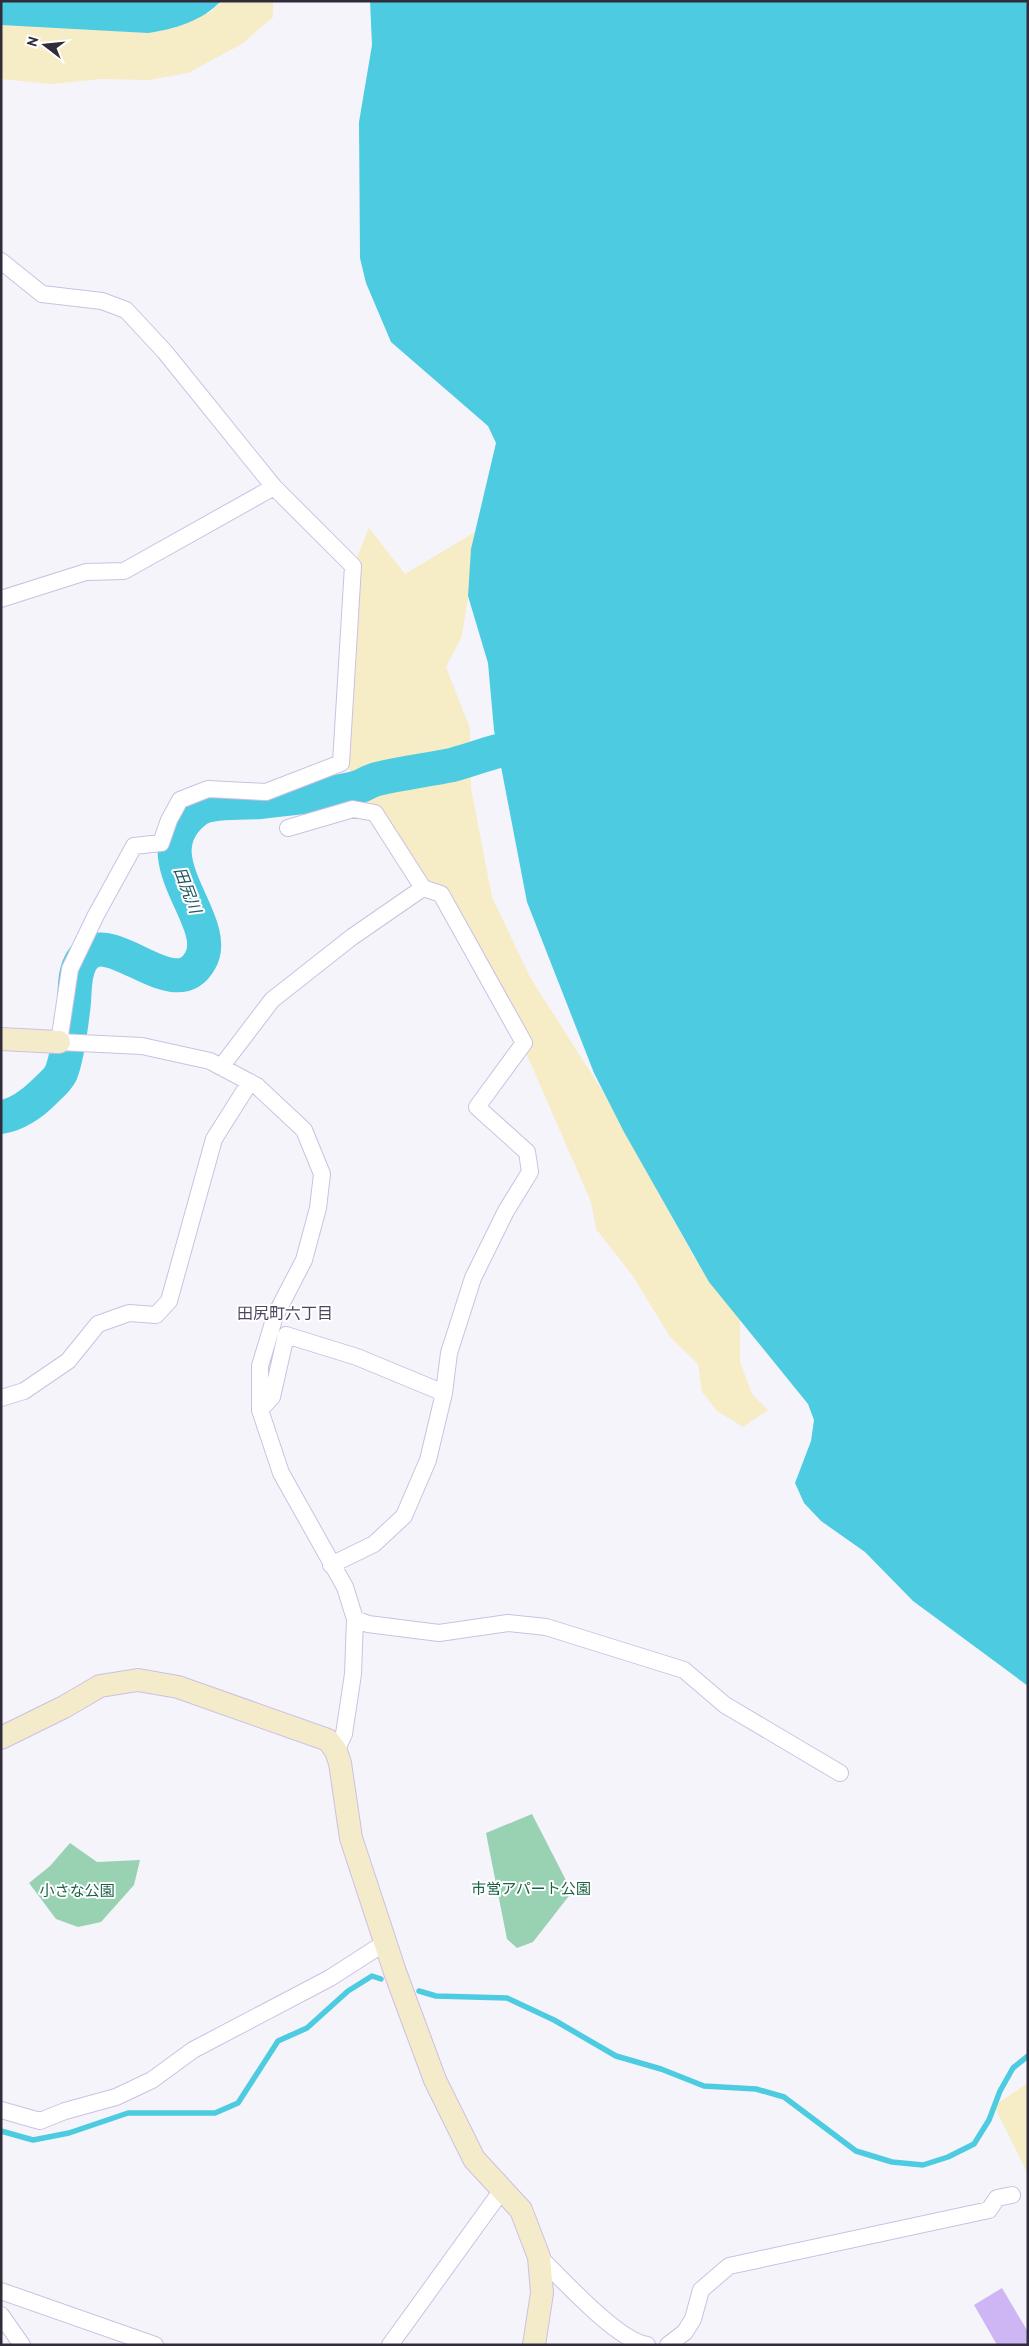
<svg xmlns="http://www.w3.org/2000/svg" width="1029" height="2346" font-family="'PT Sans','Noto Sans JP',sans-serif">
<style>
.green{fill:#99d1b3}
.sand{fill:#f6ecc6}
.water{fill:#4dcbe1}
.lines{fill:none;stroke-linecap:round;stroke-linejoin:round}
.stream{stroke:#4dcbe1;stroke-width:5.5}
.river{stroke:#4dcbe1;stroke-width:34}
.building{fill:#ceb5f4}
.street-casing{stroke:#ccc0e2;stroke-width:18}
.secondary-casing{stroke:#ccc0e2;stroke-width:24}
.street{stroke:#fff;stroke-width:16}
.secondary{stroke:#f4ebca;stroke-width:22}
.labels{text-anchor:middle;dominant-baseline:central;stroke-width:4;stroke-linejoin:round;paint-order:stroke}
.park-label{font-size:15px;fill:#1b6244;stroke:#fff}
.water-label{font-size:16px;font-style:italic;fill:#245862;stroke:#fff}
.neighbourhood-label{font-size:16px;fill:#514662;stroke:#fff}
</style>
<rect width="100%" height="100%" fill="#f6f4fb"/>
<path class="green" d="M 532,1814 L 572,1892 L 533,1942 L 517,1948 L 507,1939 L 486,1833 Z
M 70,1843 L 97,1862 L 140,1860 L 134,1885 L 101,1922 L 78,1927 L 56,1919 L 29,1883 L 50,1866 Z"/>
<path class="sand" d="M 221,1 L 273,1 L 273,17 L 242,44 L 188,73 L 148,80 L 101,79 L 52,84 L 1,79 L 1,23 L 148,33 L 211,12 Z
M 369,528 L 405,574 L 475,532 L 468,597 L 462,636 L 446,667 L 470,728 L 471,788 L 492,897 L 531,979 L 602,1090 L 694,1257 L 740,1320 L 740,1362 L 752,1394 L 768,1410 L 743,1427 L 717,1411 L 702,1392 L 698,1364 L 670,1337 L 633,1276 L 596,1229 L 591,1202 L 516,1030 L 452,915 L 352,789 L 343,728 L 353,566 Z
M 1028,2083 L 1028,2174 L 994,2106 Z"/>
<path class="water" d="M 1,1 L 221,1 C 202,21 175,29 148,33 L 1,25 Z
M 370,1 L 1028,1 L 1028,1686 L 913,1601 L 865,1552 L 821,1521 L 804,1503 L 795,1483 L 811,1441 L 814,1420 L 808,1404 L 709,1282 L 624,1132 L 594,1073 L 527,902 L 494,730 L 488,663 L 468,596 L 471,549 L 496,443 L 488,426 L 391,342 L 366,283 L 360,258 L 359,122 L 372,45 Z"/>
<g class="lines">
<path class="stream" d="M 419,1991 L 436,1996 L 507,1998 L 554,2020 L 616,2056 L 661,2069 L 704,2086 L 756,2089 L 784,2097 L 856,2151 L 892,2162 L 923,2165 L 948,2157 L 974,2144 L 989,2120 L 1000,2091 L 1013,2068 L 1028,2056
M 1,2131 L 33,2140 L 69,2133 L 128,2113 L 215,2113 L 238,2103 L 278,2041 L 307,2028 L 348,1991 L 372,1976 L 381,1979"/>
<path class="river" d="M 1,1117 C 16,1115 32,1104 42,1094 C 48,1088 58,1080 61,1073 C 67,1058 72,1020 74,1002 C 75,988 74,972 82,960 C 108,921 173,1008 200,961 C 224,921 135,856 197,810 C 209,801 244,803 260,802 C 291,799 324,795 355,788 C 363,786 369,781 377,779 C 402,773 427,770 452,765 C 467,761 483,755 498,751"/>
</g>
<path class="building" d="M 1002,2288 L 1028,2332 L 1028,2345 L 997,2345 L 974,2305 Z"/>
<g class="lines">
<g class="street-casing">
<path id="street" d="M 1,261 L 42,294 L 102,301 L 126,310 L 165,352 L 274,487
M 1,599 L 86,572 L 124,571 L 274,487 L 353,566 L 341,763 L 266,792 L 208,789 L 180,800 L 169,820 L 161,843 L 134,846 L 96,915 L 70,969 L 59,1042 L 142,1046 L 210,1061 L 257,1086 L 304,1130 L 322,1174 L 318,1208 L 304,1260 L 275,1316 L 260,1366 L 260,1410 L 281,1473 L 345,1587 L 355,1619 L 353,1674 L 344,1734 L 336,1751
M 288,828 L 353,809 L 375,813 L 423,888
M 221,1067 L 272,1000 L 352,937 L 423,888 L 441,894 L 524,1043 L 477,1107 L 527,1152 L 530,1172 L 506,1211 L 473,1278 L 449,1353 L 444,1393 L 428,1460 L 404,1516 L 374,1544 L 331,1565
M 1,1398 L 24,1391 L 68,1361 L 98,1324 L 129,1313 L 156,1315 L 169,1301 L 214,1139 L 250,1082
M 260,1410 L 272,1397 L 286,1335 L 357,1357 L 444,1393
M 355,1619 L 368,1624 L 439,1633 L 508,1623 L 546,1627 L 684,1670 L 725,1705 L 840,1773
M 1,2110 L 40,2121 L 65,2111 L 116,2097 L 152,2080 L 193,2050 L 330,1978 L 386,1942
M 539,2257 C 563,2279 616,2340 647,2345
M 1,2291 L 155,2345
M 1,2315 L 22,2345
M 390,2345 L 502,2190
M 668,2345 L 685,2332 L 693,2319 L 701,2290 L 729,2266 L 989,2210 L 997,2198 L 1012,2195"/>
</g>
<g class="secondary-casing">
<path id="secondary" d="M 1,1039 L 59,1042
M 1,1738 L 64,1707 L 100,1686 L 138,1680 L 178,1687 L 328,1740 L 336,1751 L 340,1763 L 351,1838 L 395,1972 L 435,2080 L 474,2159 L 521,2210 L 539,2257 L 542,2293 L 534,2345"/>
</g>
<use href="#street" class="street"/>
<use href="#secondary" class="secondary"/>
</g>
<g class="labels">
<g class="park-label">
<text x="531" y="1888">市営アパート公園</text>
<text x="77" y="1890">小さな公園</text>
</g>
<g class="water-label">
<text transform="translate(188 890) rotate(69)">田尻川</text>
</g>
<g class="neighbourhood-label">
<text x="285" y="1313">田尻町六丁目</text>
</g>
</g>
<rect width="1029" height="2346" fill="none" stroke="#312c39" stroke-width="5"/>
<g transform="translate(45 45) rotate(286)" stroke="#ffffff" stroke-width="4" paint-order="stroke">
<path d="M0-4L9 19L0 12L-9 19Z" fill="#312c39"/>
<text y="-8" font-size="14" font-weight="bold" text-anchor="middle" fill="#312c39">N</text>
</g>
</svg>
